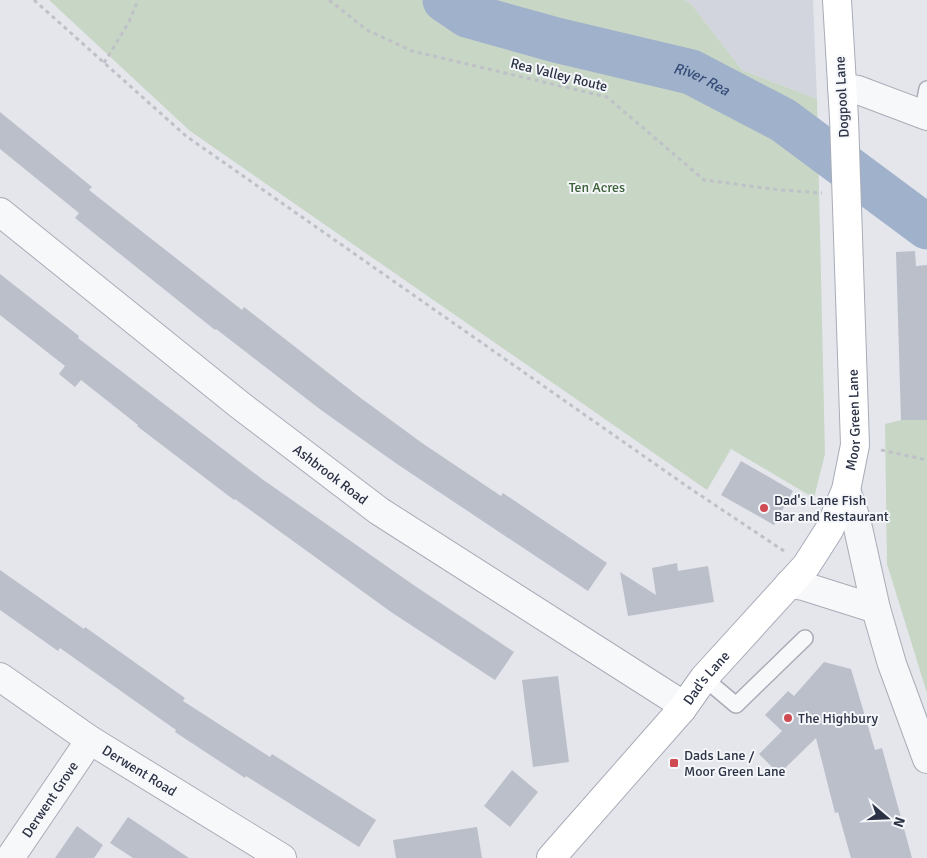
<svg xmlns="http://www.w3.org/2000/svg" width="927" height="858" font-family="Signika,sans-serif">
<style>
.built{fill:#d2d5de}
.green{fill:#c8d6c5}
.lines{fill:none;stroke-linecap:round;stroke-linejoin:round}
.river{stroke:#a0b1cb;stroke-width:45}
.building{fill:#bbbfca}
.lane-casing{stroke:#a9acb7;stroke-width:18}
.street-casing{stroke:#a9acb7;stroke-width:30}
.secondary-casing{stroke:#a9acb7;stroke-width:30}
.path{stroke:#bec1c7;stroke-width:3;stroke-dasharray:4 4;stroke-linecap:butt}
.lane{stroke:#f7f8fa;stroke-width:15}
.street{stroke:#f7f8fa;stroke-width:28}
.secondary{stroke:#fff;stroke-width:28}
.poi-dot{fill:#cf4b53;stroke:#f4f6f9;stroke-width:2}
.labels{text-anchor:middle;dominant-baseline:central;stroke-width:4;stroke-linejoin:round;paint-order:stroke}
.street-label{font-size:14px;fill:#2b3245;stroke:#f4f6f9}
.park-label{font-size:14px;fill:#3c6039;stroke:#f4f6f9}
.poi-label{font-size:14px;fill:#2b3245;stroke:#f4f6f9;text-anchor:start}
.water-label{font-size:15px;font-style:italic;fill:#354d79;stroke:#f4f6f9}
</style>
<rect width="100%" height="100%" fill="#e4e6ec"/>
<path class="built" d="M 685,0 L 813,0 L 817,99 L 742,70 L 692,5 Z"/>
<path class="green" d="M 49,0 L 685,0 L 692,5 L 742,70 L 817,99 L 825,454 L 814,498 L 731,449 L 707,490 L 190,131 Z
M 901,420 L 927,420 L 927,693 L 887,564 L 885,424 Z"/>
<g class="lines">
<path class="river" id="s1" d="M 445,0 L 467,15 L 556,40 L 691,72 L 783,120 L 927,227"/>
</g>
<path class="building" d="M 0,112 L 92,187 L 89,190 L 242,310 L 244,307 L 358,396 L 422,443 L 501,496 L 503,493 L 607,563 L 588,591 L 397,464 L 321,410 L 216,329 L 215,330 L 75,218 L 79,213 L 0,149 Z
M 915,251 L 916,266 L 927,265 L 927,420 L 901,420 L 896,252 Z
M 0,274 L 79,336 L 78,338 L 262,479 L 415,586 L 514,652 L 495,680 L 391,612 L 235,499 L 234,500 L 137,426 L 138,425 L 81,380 L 75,387 L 59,374 L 65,366 L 0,315 Z
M 741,461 L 793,491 L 774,525 L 721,495 Z
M 677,563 L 678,571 L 708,566 L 714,602 L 628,616 L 620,572 L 656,595 L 652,568 Z
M 0,570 L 84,629 L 85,627 L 185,698 L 183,701 L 270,757 L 272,754 L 376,820 L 359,847 L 246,776 L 245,778 L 175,732 L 176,730 L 60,648 L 58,651 L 0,610 Z
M 824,662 L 851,669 L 875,750 L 882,748 L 912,858 L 851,858 L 838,812 L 835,813 L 816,738 L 779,774 L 759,754 L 782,731 L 765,715 L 788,691 L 794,696 Z
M 558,676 L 569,762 L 533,767 L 522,680 Z
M 512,770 L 538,792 L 510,827 L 484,806 Z
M 128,817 L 189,858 L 133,858 L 110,843 Z
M 77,826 L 103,845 L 94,858 L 55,858 Z
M 477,827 L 482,858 L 396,858 L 393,840 Z"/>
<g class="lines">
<g class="lane-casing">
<path id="lane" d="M 922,114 L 927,89
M 704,678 L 736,705 L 805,638"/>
</g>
<g class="street-casing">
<g id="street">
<path d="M 842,87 L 858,90 L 927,116"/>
<path id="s2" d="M 0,212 L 241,406 L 379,511 L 672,698 L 682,709"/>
<path d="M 846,490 L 856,519 L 876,609 L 892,664 L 927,759"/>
<path d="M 789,584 L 803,586 L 876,609"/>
<path id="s3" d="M 0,677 L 90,740 L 282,858"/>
<path id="s4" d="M 10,858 L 90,740"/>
</g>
</g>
<g class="secondary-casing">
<g id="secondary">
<path id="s5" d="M 551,858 L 682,709 L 704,678 L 806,566 L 829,530 L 846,490 L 855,445 L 844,118 L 837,0"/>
</g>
</g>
<path class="path" d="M 34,0 L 186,136 L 688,487 L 784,551
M 329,0 L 367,30 L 412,51 L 607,97 L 704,180 L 781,190 L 822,193
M 104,63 L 129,22 L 138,0
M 881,450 L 927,460"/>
<use href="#lane" class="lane"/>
<use href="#street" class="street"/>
<use href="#secondary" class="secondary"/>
</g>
<g class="poi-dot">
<circle cx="764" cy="508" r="5"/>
<circle cx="788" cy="718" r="5"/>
<rect x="669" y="758" width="10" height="10" rx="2.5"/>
</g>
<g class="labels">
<g class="street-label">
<text transform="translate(559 75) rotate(14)">Rea Valley Route</text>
<text transform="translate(842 97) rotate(-93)">Dogpool Lane</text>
<text stroke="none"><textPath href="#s5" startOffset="545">Moor Green Lane</textPath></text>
<text stroke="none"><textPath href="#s2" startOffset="422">Ashbrook Road</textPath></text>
<text stroke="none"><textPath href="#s5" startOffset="238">Dad's Lane</textPath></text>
<text stroke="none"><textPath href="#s3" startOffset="168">Derwent Road</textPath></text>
<text stroke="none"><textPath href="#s4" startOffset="71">Derwent Grove</textPath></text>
</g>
<g class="park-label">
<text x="597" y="187">Ten Acres</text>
</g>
<g class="poi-label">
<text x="774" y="500">Dad's Lane Fish<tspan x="774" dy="16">Bar and Restaurant</tspan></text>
<text x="798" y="718">The Highbury</text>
<text x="684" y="755">Dads Lane /<tspan x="684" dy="16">Moor Green Lane</tspan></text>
</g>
<g class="water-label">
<text stroke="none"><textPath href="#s1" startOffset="270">River Rea</textPath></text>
</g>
</g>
<g transform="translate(887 818) rotate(109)" stroke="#f4f6f9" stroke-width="4" paint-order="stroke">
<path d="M0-4L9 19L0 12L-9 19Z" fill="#2b3245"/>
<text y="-8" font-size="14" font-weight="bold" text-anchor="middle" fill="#2b3245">N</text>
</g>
</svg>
